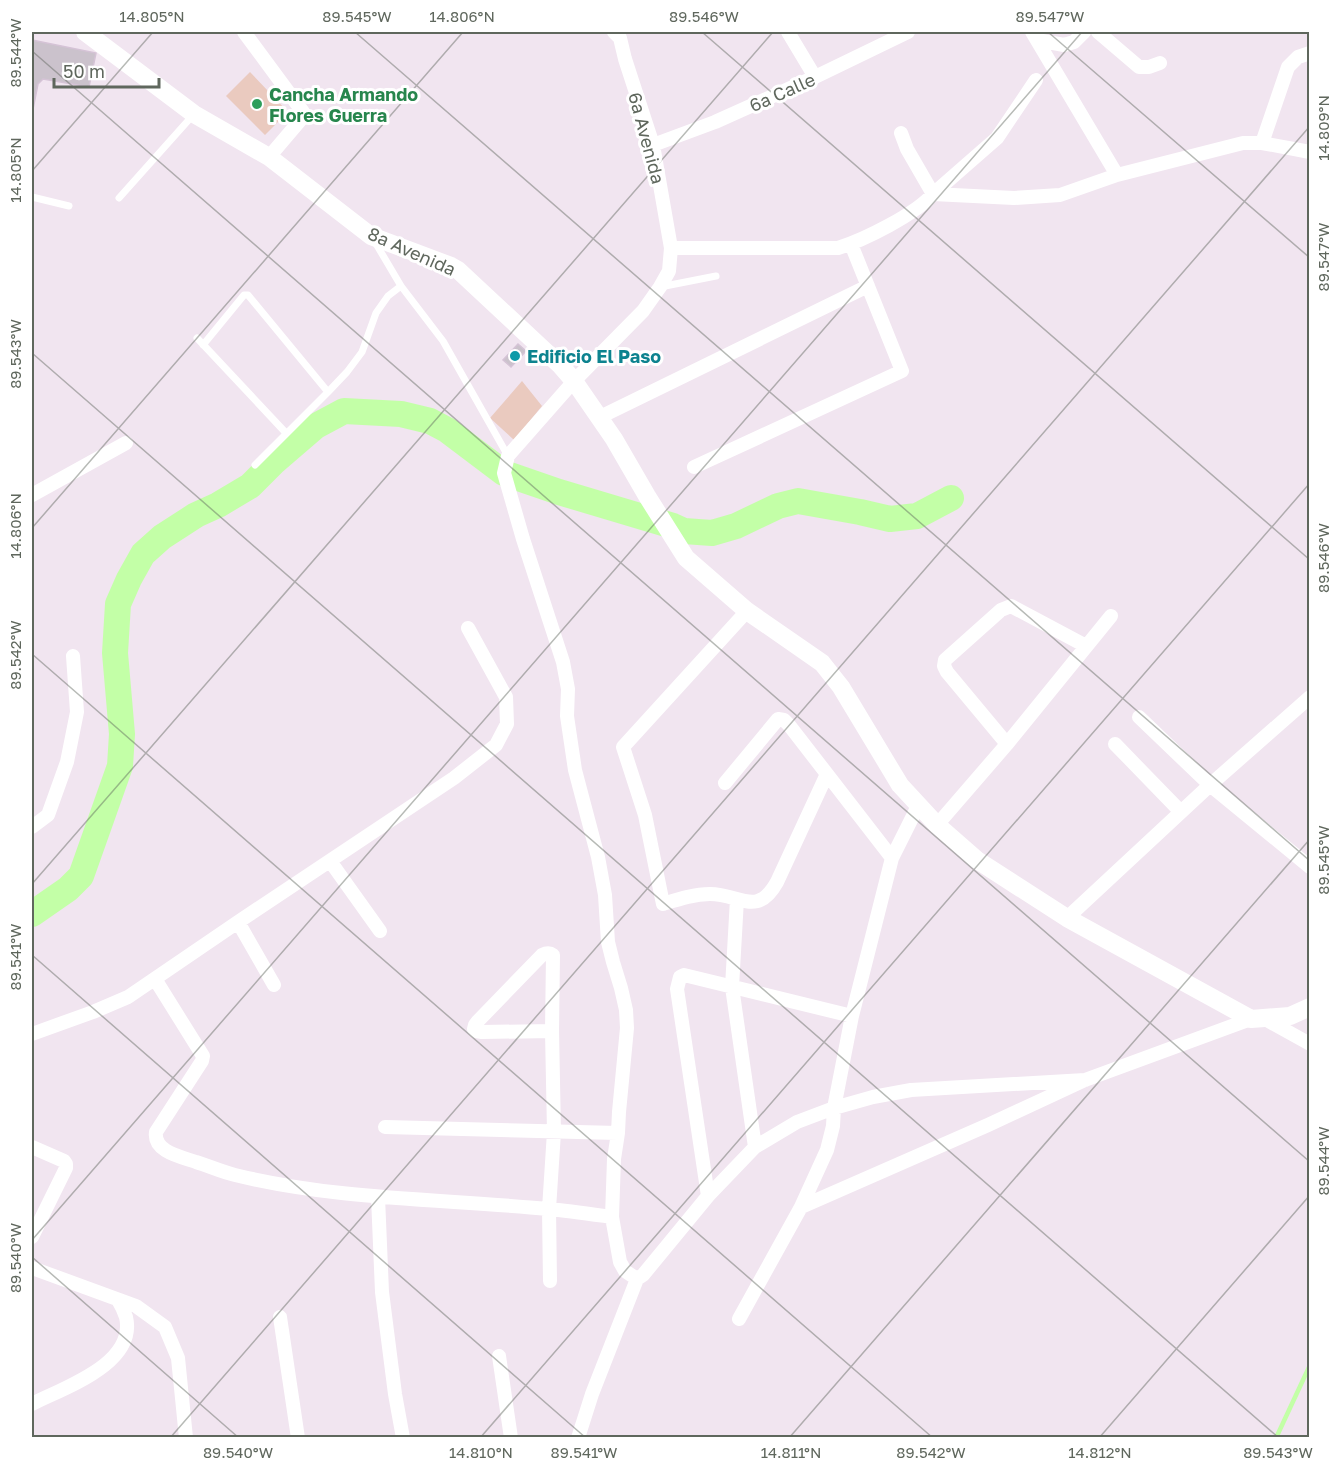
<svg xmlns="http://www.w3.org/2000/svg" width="1341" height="1469" font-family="'Golos Text',sans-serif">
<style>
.green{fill:#eacabf}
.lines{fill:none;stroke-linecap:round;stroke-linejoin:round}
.stream{stroke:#c3ffa7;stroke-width:4.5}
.river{stroke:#c3ffa7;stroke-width:26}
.building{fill:#cbc2cc;stroke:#d5c3d6;stroke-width:1.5}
.lane{stroke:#fff;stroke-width:7}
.street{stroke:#fff;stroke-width:14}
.secondary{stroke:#fff;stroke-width:18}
.ticks{fill:none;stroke:#5f675d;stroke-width:1.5;stroke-opacity:0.45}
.leisure-dot{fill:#2e9e5b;stroke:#fff;stroke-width:2}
.culture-dot{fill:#0f9aa8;stroke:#fff;stroke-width:2}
.labels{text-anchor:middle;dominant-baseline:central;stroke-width:6;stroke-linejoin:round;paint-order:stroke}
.street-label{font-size:18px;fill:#5f675d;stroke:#fff}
.leisure-label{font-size:18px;font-weight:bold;fill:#27864d;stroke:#fff;text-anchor:start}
.culture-label{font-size:18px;font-weight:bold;fill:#0d838f;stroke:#fff;text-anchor:start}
.neatline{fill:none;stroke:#5f675d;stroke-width:2}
.ticks-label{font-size:15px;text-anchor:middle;fill:#5f675d}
</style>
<rect width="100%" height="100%" fill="#f1e5f0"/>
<path class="green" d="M 250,72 L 288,112 L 265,135 L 226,96 Z
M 522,381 L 542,406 L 514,440 L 490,418 Z"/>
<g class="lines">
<path class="stream" d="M 1276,1438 L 1310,1365"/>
<path class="river" d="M 32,914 L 68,889 L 81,876 L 120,766 L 122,734 L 115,653 L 118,604 L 129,579 L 143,554 L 162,537 L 196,515 L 218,505 L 250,486 L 273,463 L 316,426 L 344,411 L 401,414 L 430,421 L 447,430 L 504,473 L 559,492 L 673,526 L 684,531 L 712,533 L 736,526 L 778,506 L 798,501 L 860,512 L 890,519 L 917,516 L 951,498"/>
</g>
<path class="building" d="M 32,40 L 96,53 L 89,87 L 43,79 L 38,84 L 32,114 Z
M 518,344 L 526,351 L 511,367 L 503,360 Z"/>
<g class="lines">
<path class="lane" d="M 32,197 L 69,206
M 119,198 L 194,114
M 375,242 L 401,286 L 443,341 L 508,456
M 660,287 L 716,276
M 197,338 L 286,433
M 203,345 L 244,295 L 248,295 L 328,392 L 347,372 L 362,352 L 376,313 L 388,296 L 401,286
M 255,465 L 328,392"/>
<path class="street" d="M 244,32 L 303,112 L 303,117 L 269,157
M 614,32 L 620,38 L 625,59 L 653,145 L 671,248 L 669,271 L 660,287 L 643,311 L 574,381 L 508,456 L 504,473 L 523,539 L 563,662 L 568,689 L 567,716 L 575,770 L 598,857 L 605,895 L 608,942 L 613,962 L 621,988 L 626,1010 L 627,1028 L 619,1112 L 618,1133 L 614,1159 L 612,1217 L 620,1262 L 625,1271 L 637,1279
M 788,32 L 815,77
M 1032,32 L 1117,175
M 1098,32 L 1139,67 L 1149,67 L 1160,63
M 1037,40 L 1064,45 L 1074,42 L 1084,32
M 901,133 L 907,149 L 933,194 L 1014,198 L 1060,195 L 1117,175 L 1243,143 L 1262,143 L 1310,152
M 1262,143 L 1288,67 L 1298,57 L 1310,53
M 653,145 L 715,122 L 815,77 L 908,32
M 671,248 L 838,248 C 864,240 916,214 933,194 L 997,138 L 1036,80
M 598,418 L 868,286
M 694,467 L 902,371 L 851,244
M 32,495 L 126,443
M 747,611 L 623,747 L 645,815 L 663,904 C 679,899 694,894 710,894 C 740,894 757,918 777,882 L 827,774
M 1139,717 L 1210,785 L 1310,867
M 1007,744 L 947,672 L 944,666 L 945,660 L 1001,610 L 1011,606 L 1086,646
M 1115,744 L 1181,812
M 725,783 L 778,719 L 784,720 L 789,725 L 892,858
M 937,825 L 1007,744 L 1111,616
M 32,827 L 48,815 L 67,762 L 77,712 L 73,656
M 330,861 L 380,931
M 737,899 L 732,987 L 755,1147
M 1067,918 L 1210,785 L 1310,697
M 238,922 L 274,985
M 155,979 L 203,1056 L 202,1061 L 156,1132 C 153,1152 182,1157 196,1162 C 209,1166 222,1172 235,1175 C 337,1200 444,1199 548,1209 C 569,1211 590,1214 612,1217
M 1265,1019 L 1310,1044
M 32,1034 L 93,1012 L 128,997 L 238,922 L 454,778 L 496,745 L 507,724 L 506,697 L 468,628
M 385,1127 L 618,1133
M 32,1147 L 64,1161 L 66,1164 L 66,1168 L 32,1237
M 708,1196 L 677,989 L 680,977 L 684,975 L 852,1016
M 378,1197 L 382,1292 L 395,1394 L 403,1438
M 801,1207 L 988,1125 L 1085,1080 L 1251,1019
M 32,1268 L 136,1306 L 165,1327 L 178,1358 L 186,1438
M 550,1281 L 549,1209 L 554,1132 L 552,1031 L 553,955 C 549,952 546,953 542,955 L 478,1021 L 475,1025 L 474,1029 L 476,1031 L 482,1032 L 552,1031
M 280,1317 L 298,1438
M 739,1319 L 801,1207 L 827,1150 L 833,1126 L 834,1108 L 852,1016 L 892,858 L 918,806
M 499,1356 L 511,1438
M 32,1404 C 63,1388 137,1364 126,1317 C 124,1311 121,1305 118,1300
M 578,1438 L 592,1394 L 637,1279 L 643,1275 L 708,1196 L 755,1147 L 797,1122 L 834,1108 L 873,1097 L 911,1090 L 1085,1080"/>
<path class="secondary" d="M 85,32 L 194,114 L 269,157 L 371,236 L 451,266 L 458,270 L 561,366 L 574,381 L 614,439 L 647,496 L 686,558 L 747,611 L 822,663 L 841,687 L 900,785 L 937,825 L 977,860 L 1067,918 L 1251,1019 L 1290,1016 L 1310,1007"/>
</g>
<path class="ticks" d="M 355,32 L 1310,861M 702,32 L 1310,560M 1048,32 L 1310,258M 32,51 L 1310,1162M 32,171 L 153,32M 32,353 L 1279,1438M 32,528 L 463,32M 32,654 L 933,1438M 32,884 L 773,32M 32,955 L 586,1438M 32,1240 L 1082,32M 32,1257 L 239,1438M 170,1438 L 1310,126M 480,1438 L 1310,483M 789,1438 L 1310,839M 1099,1438 L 1310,1195"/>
<circle class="leisure-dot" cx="257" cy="104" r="6"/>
<circle class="culture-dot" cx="515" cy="356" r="6"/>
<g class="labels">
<g class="street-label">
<text transform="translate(782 92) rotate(-24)">6a Calle</text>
<text transform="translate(647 138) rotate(75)">6a Avenida</text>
<text transform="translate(412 251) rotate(24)">8a Avenida</text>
</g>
<g class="leisure-label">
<text x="269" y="94">Cancha Armando<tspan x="269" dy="21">Flores Guerra</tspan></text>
</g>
<g class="culture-label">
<text x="527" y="356">Edificio El Paso</text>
</g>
</g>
<rect width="1341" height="1469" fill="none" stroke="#ffffff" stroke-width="66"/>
<path d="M54 78v9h105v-9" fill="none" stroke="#5f675d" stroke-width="3"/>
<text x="63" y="78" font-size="18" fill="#5f675d" stroke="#ffffff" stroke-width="4.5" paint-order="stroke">50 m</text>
<rect x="33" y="33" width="1275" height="1403" class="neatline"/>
<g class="ticks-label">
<text x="152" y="22">14.805°N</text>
<text x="357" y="22">89.545°W</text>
<text x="462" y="22">14.806°N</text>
<text x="704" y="22">89.546°W</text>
<text x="1050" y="22">89.547°W</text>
<text transform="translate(16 53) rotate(-90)" y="5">89.544°W</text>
<text transform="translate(1324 128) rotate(-90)" y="5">14.809°N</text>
<text transform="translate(16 170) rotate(-90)" y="5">14.805°N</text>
<text transform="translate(1324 257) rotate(-90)" y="5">89.547°W</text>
<text transform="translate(16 354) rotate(-90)" y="5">89.543°W</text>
<text transform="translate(16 526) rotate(-90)" y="5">14.806°N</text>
<text transform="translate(1324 558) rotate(-90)" y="5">89.546°W</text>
<text transform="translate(16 655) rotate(-90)" y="5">89.542°W</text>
<text transform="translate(1324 860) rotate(-90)" y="5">89.545°W</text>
<text transform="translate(16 957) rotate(-90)" y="5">89.541°W</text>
<text transform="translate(1324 1161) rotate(-90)" y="5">89.544°W</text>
<text transform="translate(16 1258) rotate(-90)" y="5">89.540°W</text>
<text x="238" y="1458">89.540°W</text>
<text x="481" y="1458">14.810°N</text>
<text x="584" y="1458">89.541°W</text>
<text x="791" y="1458">14.811°N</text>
<text x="931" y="1458">89.542°W</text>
<text x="1100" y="1458">14.812°N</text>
<text x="1278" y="1458">89.543°W</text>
</g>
</svg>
